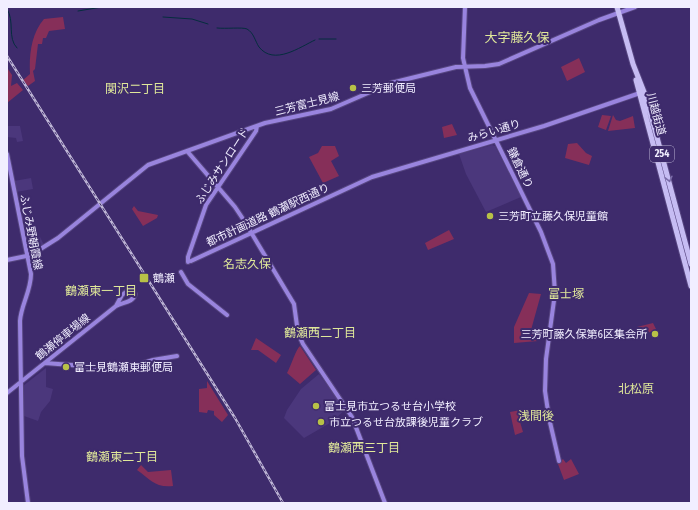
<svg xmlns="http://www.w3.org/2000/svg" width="698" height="510" font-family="'Fira Sans Condensed','Noto Sans JP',sans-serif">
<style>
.built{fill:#4b377c}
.green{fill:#862f59}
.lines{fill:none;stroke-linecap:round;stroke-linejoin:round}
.stream{stroke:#052d3e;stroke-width:1}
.secondary-casing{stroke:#574681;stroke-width:6}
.highway-casing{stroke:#574681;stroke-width:7}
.secondary{stroke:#9984de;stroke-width:4}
.highway{stroke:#c6bcf3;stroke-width:5}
.rail-casing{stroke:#bfb7d6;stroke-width:2.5}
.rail{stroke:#3e2b6c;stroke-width:1;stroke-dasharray:3;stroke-linecap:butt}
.oneway{stroke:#7b6ca9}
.poi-dot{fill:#b8c147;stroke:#3e2b6c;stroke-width:1.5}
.labels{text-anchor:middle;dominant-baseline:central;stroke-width:4;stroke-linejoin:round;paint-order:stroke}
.shield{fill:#3e2b6c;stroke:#bbb4d3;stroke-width:1}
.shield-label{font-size:10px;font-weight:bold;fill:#f1eeff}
.poi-label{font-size:11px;fill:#f1eeff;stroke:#3e2b6c;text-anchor:start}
.street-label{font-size:11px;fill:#f1eeff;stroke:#3e2b6c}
.neighbourhood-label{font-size:12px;fill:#e0e89a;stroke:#3e2b6c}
.quarter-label{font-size:13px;fill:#e0e89a;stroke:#3e2b6c}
</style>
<rect width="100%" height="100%" fill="#3e2b6c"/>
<path class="built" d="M 7,126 L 20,126 L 23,141 L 17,142 L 16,138 L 7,137 Z
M 492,145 L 495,146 L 521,197 L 486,212 L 466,174 L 459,154 Z
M 31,178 L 33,189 L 16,192 L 14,181 Z
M 40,237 L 44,245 L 32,252 L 28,250 L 26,242 Z
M 46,368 L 46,387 L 53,389 L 50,401 L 41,412 L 38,421 L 24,416 L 23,386 Z
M 319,374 L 345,410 L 330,423 L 304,438 L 284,418 L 287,410 L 301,389 Z"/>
<path class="green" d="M 63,17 L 65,29 L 49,31 L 46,38 L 43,38 L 42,44 L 38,44 L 35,69 L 33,71 L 35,81 L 28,86 L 23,80 L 30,74 C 29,56 31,34 44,19 Z
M 579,58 L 585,72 L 567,81 L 561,67 Z
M 8,69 L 12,75 L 11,86 L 17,83 L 23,90 L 7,103 Z
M 602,115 L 611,116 L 606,130 L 598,127 Z
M 613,115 L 616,120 L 620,121 L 633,116 L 635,128 L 608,131 Z
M 452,124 L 457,135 L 444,138 L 442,127 Z
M 577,143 L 586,153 L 592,156 L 589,165 L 565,158 L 568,144 Z
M 322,146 L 335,146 L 339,156 L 331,161 L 339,176 L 323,183 L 309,157 L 318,153 Z
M 134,206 L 138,211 L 158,215 L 157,218 L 143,226 L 132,209 Z
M 449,230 L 454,239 L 428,250 L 425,243 Z
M 529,293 L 541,294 L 531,330 L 536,329 L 538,341 L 514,343 L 514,327 Z
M 653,323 L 656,329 L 642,336 L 637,327 Z
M 256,338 L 281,355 L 276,363 L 258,350 L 251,350 Z
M 300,346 L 316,370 L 300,384 L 287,373 C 291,366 296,349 300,346 Z
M 207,381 L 228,415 L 222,422 L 214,415 L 214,411 L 208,410 L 207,413 L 199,412 L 199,389 L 207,388 Z
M 526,409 L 529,419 L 520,422 L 523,432 L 515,435 L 510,412 Z
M 563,459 L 566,463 L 571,459 L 579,474 L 564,480 L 558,464 Z
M 141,465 L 148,472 L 171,470 L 173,486 C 155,488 150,479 137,470 Z"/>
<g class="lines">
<path class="stream" d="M 141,7 L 142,7
M 7,9 C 15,21 7,38 17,48
M 78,11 L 102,7
M 163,17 L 192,19 L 208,24
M 217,28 C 225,29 243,27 247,29 C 254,33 255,41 259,47 C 274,66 300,47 315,40
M 319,39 L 336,39"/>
<g class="secondary-casing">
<path id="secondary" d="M 465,7 L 463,58 L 470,88 L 541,232 L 553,264 L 555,293 L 546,359 L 545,391 L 549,418 L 559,461
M 187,151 L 235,207 L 243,219 L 294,304 L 298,333 L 303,344 L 352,417 L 385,503
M 7,154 L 31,274 C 31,291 21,305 20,321 L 22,456 L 28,503
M 7,260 L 31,255 L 58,238 L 148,165 L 265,123 L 331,109 L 391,83 L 456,67 L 485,66 L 499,64 L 599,20 L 635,7
M 191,261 L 372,177 L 544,126 L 640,93
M 188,262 L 188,257 L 206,205 L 256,131 L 257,126
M 181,272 L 188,284 L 227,315
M 45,363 L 123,369 L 153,360 L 177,356
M 7,393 L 116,306 L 122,295 L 130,289 L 135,294 C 133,303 123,302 116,306"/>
</g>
<g class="highway-casing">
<path id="highway" d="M 617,7 L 633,64 L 644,92 L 655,130 L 691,264
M 636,80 L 691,286"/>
</g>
<use href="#secondary" class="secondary"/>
<use href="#highway" class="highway"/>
<g class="rail-casing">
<path id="rail" d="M 7,56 L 235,418 L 283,503"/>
</g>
<use href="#rail" class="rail"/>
</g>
<defs><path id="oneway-chevron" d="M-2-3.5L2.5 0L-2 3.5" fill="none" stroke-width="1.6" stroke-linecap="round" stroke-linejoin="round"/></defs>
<use class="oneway" href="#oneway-chevron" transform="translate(669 179) rotate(76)"/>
<g class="poi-dot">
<circle cx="353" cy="88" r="4"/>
<circle cx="490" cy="216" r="4"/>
<rect x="139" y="273" width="10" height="10" rx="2"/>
<circle cx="655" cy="334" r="4"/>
<circle cx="66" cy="367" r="4"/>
<circle cx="316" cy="406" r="4"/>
<circle cx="321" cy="422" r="4"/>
</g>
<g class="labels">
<rect class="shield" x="650" y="146" width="24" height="16" rx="3"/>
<g class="shield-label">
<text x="662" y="154">254</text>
</g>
<g class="poi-label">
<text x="361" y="88">三芳郵便局</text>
<text x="498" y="216">三芳町立藤久保児童館</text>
<text x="153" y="278">鶴瀬</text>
<text x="647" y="334" text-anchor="end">三芳町藤久保第6区集会所</text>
<text x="74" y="367">富士見鶴瀬東郵便局</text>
<text x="324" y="406">富士見市立つるせ台小学校</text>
<text x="329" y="422">市立つるせ台放課後児童クラブ</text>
</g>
<g class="street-label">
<text transform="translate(307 104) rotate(-14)">三芳富士見線</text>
<text transform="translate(656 114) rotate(75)">川越街道</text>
<text transform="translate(494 131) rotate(-16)">みらい通り</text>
<text transform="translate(222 166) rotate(-57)">ふじみサンロード</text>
<text transform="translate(520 168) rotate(64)">鎌倉通り</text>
<text transform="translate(268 215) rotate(-25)">都市計画道路 鶴瀬駅西通り</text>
<text transform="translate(31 232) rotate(79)">ふじみ野朝霞線</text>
<text transform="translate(63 337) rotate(-39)">鶴瀬停車場線</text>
</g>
<g class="neighbourhood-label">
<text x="135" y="89">関沢二丁目</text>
<text x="247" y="264">名志久保</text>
<text x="101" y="291">鶴瀬東一丁目</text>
<text x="566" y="294">富士塚</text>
<text x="320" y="333">鶴瀬西二丁目</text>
<text x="636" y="389">北松原</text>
<text x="536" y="416">浅間後</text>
<text x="364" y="448">鶴瀬西三丁目</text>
<text x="122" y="457">鶴瀬東二丁目</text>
</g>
<g class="quarter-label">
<text x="517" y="37">大字藤久保</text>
</g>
</g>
<rect width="698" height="510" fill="none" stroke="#f1eeff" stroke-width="16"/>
</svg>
